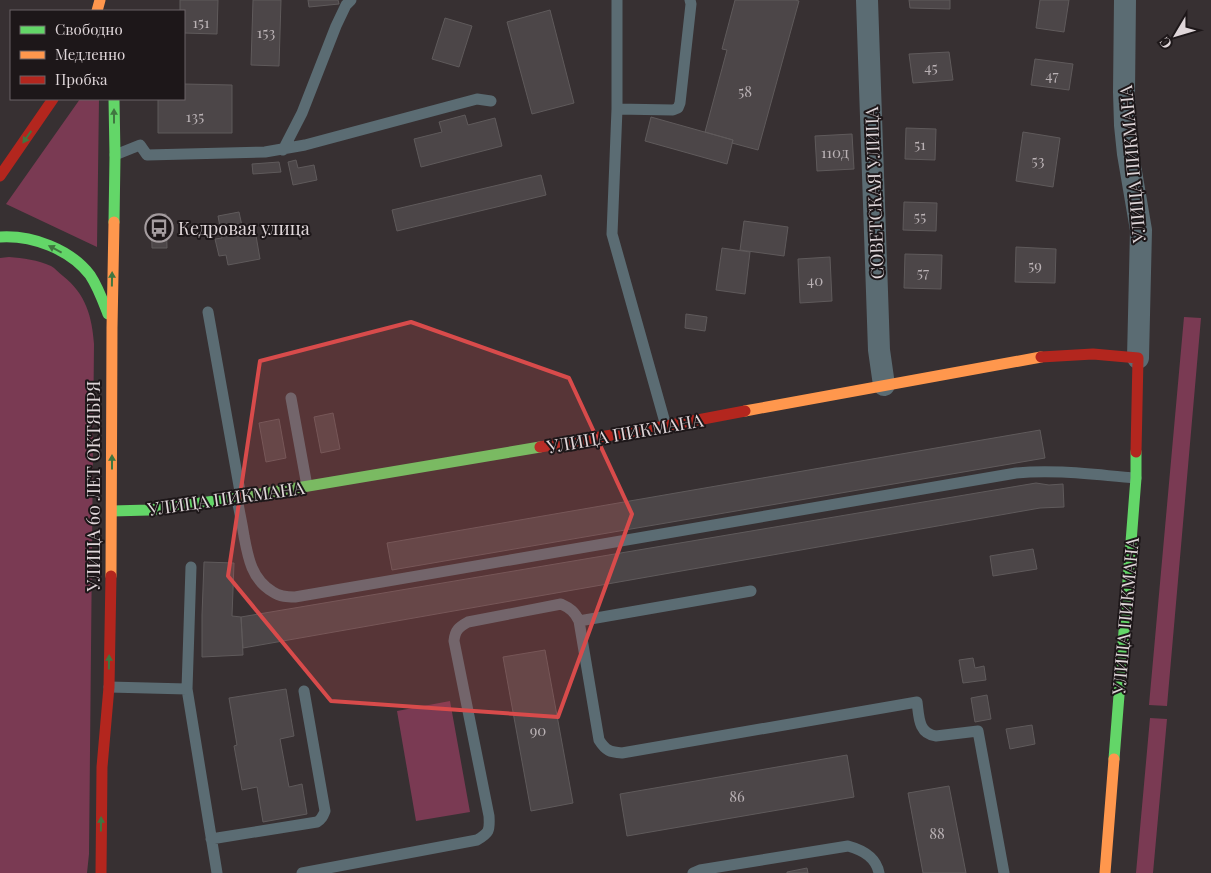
<svg xmlns="http://www.w3.org/2000/svg" width="1211" height="873" font-family="'Playfair Display',serif">
<style>
.green{fill:#7a3a53}
.building{fill:#4c4648;stroke:#5f5a5b}
.lines{fill:none;stroke-linecap:round;stroke-linejoin:round}
.lane{stroke:#5b6c73;stroke-width:11}
.street{stroke:#5b6c73;stroke-width:22}
.fast{stroke:#63d668;stroke-width:11}
.slow{stroke:#ff974d;stroke-width:11}
.jam{stroke:#b3261e;stroke-width:11}
.oneway{fill:#407640}
.marked{fill:#d84b4b;fill-opacity:0.2;stroke:#d84b4b;stroke-width:4;stroke-linejoin:round}
.labels{text-anchor:middle;dominant-baseline:central;stroke-width:4;stroke-linejoin:round;paint-order:stroke}
.number-label{font-size:15px;fill:#bab2b5}
.street-label{font-size:18px;fill:#dfd6d9;stroke:#1d1719}
.poi-label{font-size:18px;fill:#dfd6d9;stroke:#1d1719;text-anchor:start}
</style>
<rect width="100%" height="100%" fill="#373032"/>
<path class="green" d="M 80,99 L 99,99 L 97,247 L 6,204 Z
M 9,257 C 23,258 38,260 51,266 C 55,268 59,273 63,276 C 86,294 92,317 94,344 L 89,854 L 87,873 L 0,873 L 0,258 Z
M 1184,317 L 1201,318 L 1167,706 L 1149,705 Z
M 450,701 L 470,812 L 416,821 L 397,711 Z
M 1150,718 L 1167,719 L 1153,873 L 1136,873 Z"/>
<path class="building" d="M 180,0 L 218,0 L 217,34 L 184,33 L 184,11 L 180,11 Z
M 253,0 L 281,0 L 279,66 L 251,65 Z
M 308,0 L 338,0 L 339,4 L 309,7 Z
M 735,0 L 795,0 L 799,1 L 758,150 L 732,143 L 733,140 L 705,132 L 727,50 L 722,49 Z
M 909,0 L 950,0 L 950,9 L 910,8 Z
M 1040,0 L 1069,0 L 1064,32 L 1036,28 Z
M 550,10 L 574,103 L 532,114 L 507,22 Z
M 445,18 L 472,26 L 459,67 L 432,59 Z
M 949,52 L 953,80 L 913,83 L 909,54 Z
M 1035,59 L 1073,64 L 1069,90 L 1031,85 Z
M 184,84 L 232,85 L 232,133 L 158,133 L 158,99 L 184,99 Z
M 465,115 L 468,125 L 495,118 L 502,146 L 421,167 L 414,139 L 442,132 L 439,122 Z
M 651,117 L 733,140 L 727,164 L 645,141 Z
M 906,128 L 936,129 L 935,160 L 905,159 Z
M 1023,132 L 1060,138 L 1053,187 L 1016,181 Z
M 852,134 L 854,169 L 817,171 L 815,136 Z
M 296,160 L 298,168 L 314,165 L 317,180 L 293,185 L 288,162 Z
M 279,162 L 281,172 L 253,174 L 252,164 Z
M 541,175 L 546,195 L 397,231 L 392,210 Z
M 904,202 L 937,203 L 936,231 L 903,230 Z
M 239,212 L 242,226 L 254,224 L 260,259 L 228,265 L 226,255 L 219,256 L 215,239 L 222,238 L 218,216 Z
M 166,214 L 167,248 L 152,248 L 151,215 Z
M 744,221 L 788,227 L 784,256 L 740,250 Z
M 1016,247 L 1056,249 L 1055,283 L 1015,282 Z
M 722,248 L 750,252 L 745,294 L 716,290 Z
M 905,254 L 942,255 L 941,289 L 904,288 Z
M 830,257 L 832,301 L 800,303 L 798,259 Z
M 686,314 L 707,317 L 705,331 L 685,328 Z
M 333,413 L 340,449 L 321,453 L 314,417 Z
M 279,419 L 286,458 L 266,462 L 259,423 Z
M 1040,430 L 1045,458 L 392,570 L 387,543 Z
M 1036,483 L 1049,485 L 1063,484 L 1064,507 L 1040,508 L 243,648 L 241,617 Z
M 1033,549 L 1037,569 L 993,576 L 990,556 Z
M 204,562 L 234,563 L 232,616 L 241,617 L 243,655 L 202,657 L 202,615 Z
M 545,650 L 573,803 L 531,811 L 503,657 Z
M 973,658 L 975,668 L 984,666 L 986,680 L 963,683 L 959,660 Z
M 286,689 L 294,736 L 280,739 L 289,787 L 302,784 L 307,814 L 263,822 L 257,787 L 242,790 L 234,746 L 237,745 L 229,698 Z
M 987,695 L 991,719 L 975,722 L 971,698 Z
M 1032,725 L 1035,744 L 1010,749 L 1006,729 Z
M 847,755 L 854,797 L 627,836 L 620,794 Z
M 949,786 L 966,873 L 923,873 L 908,793 Z
M 807,868 L 808,873 L 787,873 L 787,872 Z"/>
<g class="lines">
<path class="lane" d="M 617,0 L 617,109 L 612,234 L 666,426
M 617,109 L 673,110 L 678,108 L 680,103 L 691,4 L 690,0
M 283,150 L 302,113 L 336,26 L 346,5 L 351,0
M 115,155 L 140,145 L 147,155 L 265,152 L 305,145 L 477,99 L 491,101
M 208,312 L 241,497
M 291,398 L 307,486
M 237,498 C 239,510 242,523 244,536 C 248,558 252,580 273,592 C 280,597 288,597 295,597 L 1016,473 C 1056,469 1096,475 1136,478
M 191,567 L 187,689 L 217,873
M 579,621 L 751,591
M 109,687 L 187,689
M 211,839 L 317,822 C 322,819 323,816 325,811 L 304,691
M 302,873 L 477,840 C 489,833 490,831 489,816 L 454,641 C 455,630 459,627 468,622 L 561,604 C 570,608 575,612 579,621 L 599,740 C 606,751 610,752 622,753 L 917,702 C 919,716 918,734 936,736 L 978,731 L 1004,873
M 693,873 L 700,870 L 848,846 C 863,850 876,857 879,873"/>
<path class="street" d="M 867,0 L 879,350 L 884,385
M 1125,0 L 1124,92 L 1125,125 L 1128,154 L 1141,230 L 1138,358"/>
<path class="fast" d="M 114,222 L 115,156 L 114,99
M 0,237 C 32,235 70,249 90,275 C 98,287 103,301 108,314
M 112,511 L 149,510 L 237,498 L 540,447
M 1114,759 L 1136,478 L 1136,452"/>
<path class="slow" d="M 97,11 L 100,0
M 745,411 L 1041,357
M 111,576 L 112,328 L 114,222
M 1105,873 L 1114,759"/>
<path class="jam" d="M 0,176 L 53,99
M 1041,357 L 1093,354 L 1138,358 L 1136,452
M 540,447 L 666,426 L 745,411
M 101,873 L 102,767 L 109,687 L 111,576"/>
</g>
<defs><path id="oneway-solid" d="M-6-.8H1V-3.2L6.5 0L1 3.2V.8H-6Z" transform="scale(1.25)"/></defs>
<g class="oneway">
<use href="#oneway-solid" transform="translate(114 116) rotate(-90)"/>
<use href="#oneway-solid" transform="translate(27 137) rotate(125)"/>
<use href="#oneway-solid" transform="translate(55 249) rotate(-152)"/>
<use href="#oneway-solid" transform="translate(112 279) rotate(-89)"/>
<use href="#oneway-solid" transform="translate(112 462) rotate(-90)"/>
<use href="#oneway-solid" transform="translate(109 662) rotate(-89)"/>
<use href="#oneway-solid" transform="translate(101 824) rotate(-89)"/>
</g>
<path class="marked" d="M 411,322 L 569,378 L 632,514 L 558,717 L 331,701 L 228,576 L 260,361 Z"/>
<defs>
<g id="bus-ring" transform="scale(1.4375)"><circle r="9.5" fill="#1d1719" stroke="#a49c9f" stroke-width="1.5"/><path d="M-5-6H5V4H4V6H2V4H-2V6H-4V4H-5ZM-3.5-4V0h7V-4ZM-3.5 1.2v1.5H-2V1.2ZM2 1.2v1.5H3.5V1.2Z" fill="#a49c9f"/></g>
</defs>
<g fill-rule="evenodd">
<use href="#bus-ring" x="159" y="228"/>
</g>
<g class="labels">
<g class="number-label">
<text x="201" y="22">151</text>
<text x="266" y="32">153</text>
<text x="931" y="67">45</text>
<text x="1052" y="75">47</text>
<text x="745" y="91">58</text>
<text x="195" y="116">135</text>
<text x="920" y="144">51</text>
<text x="835" y="152">110д</text>
<text x="1038" y="160">53</text>
<text x="920" y="216">55</text>
<text x="1035" y="265">59</text>
<text x="923" y="272">57</text>
<text x="815" y="280">40</text>
<text x="538" y="730">90</text>
<text x="737" y="796">86</text>
<text x="937" y="833">88</text>
</g>
<g class="street-label">
<text transform="translate(1132 164) rotate(-95)">УЛИЦА ПИКМАНА</text>
<text transform="translate(874 193) rotate(-92)">СОВЕТСКАЯ УЛИЦА</text>
<text transform="translate(625 433) rotate(-10)">УЛИЦА ПИКМАНА</text>
<text transform="translate(93 486) rotate(-90)">УЛИЦА 60 ЛЕТ ОКТЯБРЯ</text>
<text transform="translate(226 498) rotate(-8)">УЛИЦА ПИКМАНА</text>
<text transform="translate(1125 616) rotate(-85)">УЛИЦА ПИКМАНА</text>
</g>
<g class="poi-label">
<text x="178" y="228">Кедровая улица</text>
</g>
</g>
<rect x="10" y="10" width="175" height="90" fill="#1d1719" stroke="#6b6366"/>
<rect x="20" y="26" width="25" height="8" fill="#63d668" stroke="#6b6366"/>
<text x="55" y="35" font-size="15" fill="#dfd6d9">Свободно</text>
<rect x="20" y="51" width="25" height="8" fill="#ff974d" stroke="#6b6366"/>
<text x="55" y="60" font-size="15" fill="#dfd6d9">Медленно</text>
<rect x="20" y="76" width="25" height="8" fill="#b3261e" stroke="#6b6366"/>
<text x="55" y="85" font-size="15" fill="#dfd6d9">Пробка</text>
<g transform="translate(1176 35) rotate(232)" stroke="#1d1719" stroke-width="4" paint-order="stroke">
<path d="M0-4L9 19L0 12L-9 19Z" fill="#dfd6d9"/>
<text y="-8" font-size="14" font-weight="bold" text-anchor="middle" fill="#dfd6d9">С</text>
</g>
</svg>
